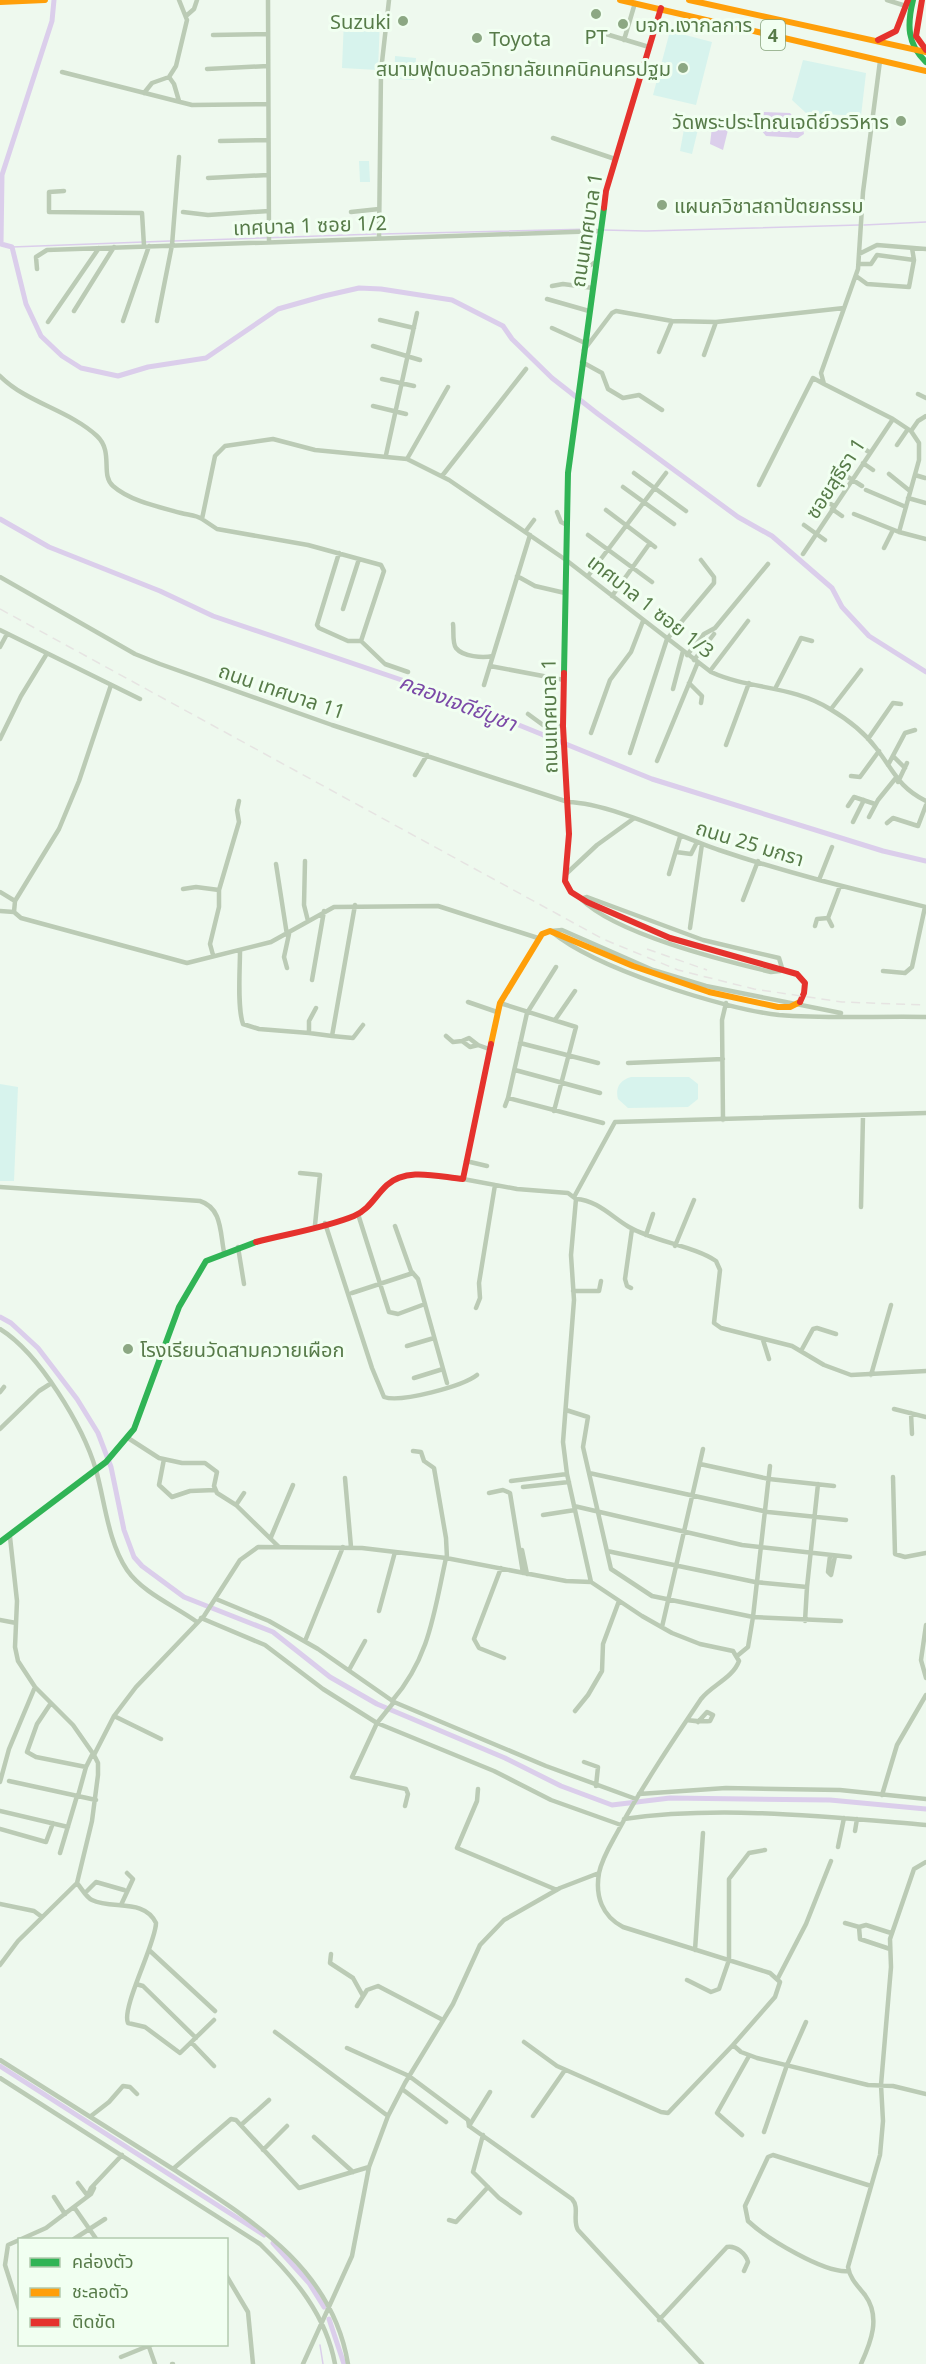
<svg xmlns="http://www.w3.org/2000/svg" width="926" height="2364" font-family="'Noto Sans','Noto Sans Thai',sans-serif">
<style>
.green{fill:#d7f3ed}
.water{fill:#dbceeb}
.lines{fill:none;stroke-linecap:round;stroke-linejoin:round}
.stream{stroke:#dbceeb;stroke-width:1.5}
.canal{stroke:#dbceeb;stroke-width:5}
.street{stroke:#bbcbb5;stroke-width:4.5}
.fast{stroke:#30b455;stroke-width:6}
.slow{stroke:#ff9f0a;stroke-width:6}
.jam{stroke:#e5322d;stroke-width:6}
.rail{stroke:#e6e4e2;stroke-width:1.5;stroke-dasharray:9 6;stroke-linecap:butt}
.poi-dot{fill:#8ca783;stroke:#f1fff1;stroke-width:2}
.labels{text-anchor:middle;dominant-baseline:central;stroke-width:6;stroke-linejoin:round;paint-order:stroke}
.shield{fill:#f1fff1;stroke:#85a37b;stroke-width:1.5}
.shield-label{font-size:18px;font-weight:bold;fill:#577b49}
.poi-label{font-size:20px;fill:#577b49;stroke:#f1fff1;text-anchor:start}
.street-label{font-size:20px;fill:#577b49;stroke:#f1fff1}
.water-label{font-size:21px;font-style:italic;fill:#7b49a7;stroke:#f1fff1}
</style>
<rect width="100%" height="100%" fill="#eef9ee"/>
<path class="green" d="M 344,19 L 380,20 L 378,70 L 342,68 Z
M 670,31 L 712,42 L 696,105 L 653,95 Z
M 395,56 L 416,58 L 414,80 L 394,79 Z
M 803,60 L 866,73 L 861,116 L 806,113 L 792,100 Z
M 686,118 L 700,121 L 692,154 L 680,151 Z
M 359,161 L 369,161 L 370,182 L 360,182 Z
M 631,1077 L 689,1077 L 698,1084 L 698,1099 L 688,1107 L 628,1108 L 618,1099 C 615,1088 620,1080 631,1077 Z
M 0,1084 L 18,1087 L 14,1181 L 0,1181 Z"/>
<path class="water" d="M 764,112 L 790,113 L 803,128 L 804,134 L 798,138 L 766,136 L 761,130 Z
M 718,123 L 729,126 L 723,150 L 710,144 L 712,127 Z"/>
<g class="lines">
<path class="stream" d="M 864,225 L 926,222
M 603,230 L 646,231 L 859,225
M 381,234 L 592,229
M 174,241 L 376,234
M 0,244 L 1,244
M 12,247 L 170,241
M 320,2345 L 323,2364"/>
<path class="canal" d="M 54,0 L 52,21 L 2,175 L 1,244 L 12,247 L 26,304 L 41,336 L 62,356 L 81,368 L 118,376 L 148,367 L 206,358 L 278,309 L 324,296 L 359,288 L 381,289 L 452,300 L 503,326 L 512,339 L 552,378 L 598,414 L 738,517 L 772,536 L 832,588 L 842,607 L 869,636 L 926,672
M 0,519 L 49,547 L 160,591 L 213,616 L 440,693 L 652,779 L 883,851 L 926,861
M 0,1317 L 11,1323 L 38,1348 L 77,1399 L 98,1433 L 111,1467 L 124,1530 L 134,1557 L 142,1566 L 184,1597 L 273,1632 L 330,1677 L 377,1704 L 505,1758 L 561,1786 L 612,1805 L 670,1798 L 830,1800 L 926,1809
M 0,2066 L 264,2235
M 273,2243 L 309,2283 L 324,2307
M 329,2319 L 344,2364"/>
<path class="street" d="M 268,0 L 269,241
M 887,0 L 906,6
M 186,16 L 194,9 L 197,0
M 606,34 L 649,47
M 213,35 L 268,34
M 624,40 L 635,3
M 880,61 L 863,192 L 858,269 L 821,373 L 824,384 L 893,419 L 911,431 L 919,443 L 919,460 L 899,532
M 207,69 L 268,66
M 62,72 L 192,105 L 268,104
M 169,77 L 174,84 L 179,101
M 144,93 L 152,83 L 169,77 L 176,66 L 187,20 L 179,0
M 553,138 L 615,159
M 220,141 L 268,140
M 208,178 L 268,175
M 64,191 L 49,192 L 49,212 L 142,213 L 144,246
M 183,212 L 208,215 L 269,211
M 351,212 L 379,209
M 379,238 L 381,71 L 389,0
M 859,254 L 877,245 L 926,249
M 859,264 L 871,264 L 877,255 L 914,260
M 37,269 L 36,257 L 47,250 L 600,231
M 856,276 L 867,284 L 909,287 L 914,260 L 912,248
M 582,277 L 585,268 L 596,262
M 552,286 L 563,284 L 593,288
M 547,299 L 589,311
M 74,311 L 114,247
M 380,320 L 414,328
M 123,321 L 149,246
M 157,321 L 172,245 L 179,157
M 48,322 L 99,248
M 552,328 L 585,343
M 373,346 L 420,360
M 584,350 L 612,313 L 616,311 L 672,321 L 716,322 L 844,308
M 659,352 L 672,321
M 704,355 L 716,322
M 582,362 L 602,373 L 608,389 L 623,398 L 639,395 L 662,410
M 0,376 C 27,403 69,410 97,436 C 114,452 100,475 113,486 C 130,501 159,507 181,513 C 188,515 196,515 202,519 L 215,456 L 225,446 L 273,439 L 315,450 L 407,459 L 449,480 L 566,560 L 711,672 C 750,690 792,685 830,709 C 847,719 864,732 876,748 C 894,771 898,787 926,801
M 382,379 L 414,386
M 918,394 L 926,398
M 373,406 L 406,414
M 911,431 L 918,421 L 926,416
M 858,445 L 869,452
M 897,445 L 908,429
M 386,455 L 417,313
M 407,459 L 448,387
M 863,463 L 873,470
M 840,472 L 862,486
M 634,473 L 686,511
M 889,474 L 910,491
M 915,475 L 925,478
M 442,476 L 526,369
M 759,485 L 813,378 L 824,384
M 623,487 L 674,524
M 866,490 L 906,507
M 908,498 L 926,503
M 822,499 L 834,506
M 832,509 L 842,516
M 606,510 L 655,547
M 557,512 L 561,522 L 567,525
M 854,514 L 899,532 L 926,539
M 202,519 L 217,529 L 308,545 L 381,565 L 384,571 L 361,641 L 385,664 L 408,672
M 804,525 L 825,540
M 525,532 L 534,520
M 588,535 L 652,582
M 884,548 L 893,530
M 339,553 L 317,625 L 319,628 L 348,641 L 361,641
M 803,554 L 893,419
M 517,576 L 535,586 L 565,593
M 588,576 L 666,473
M 0,577 L 135,654 L 160,664 L 332,725 L 568,802 C 609,803 678,836 719,850 C 787,873 857,890 926,907
M 612,596 L 650,543
M 343,609 L 359,559
M 453,624 C 454,630 452,643 456,648 C 463,657 483,658 493,656
M 0,630 L 140,699
M 0,647 L 7,634
M 687,655 L 704,634 L 715,628 L 768,564
M 694,660 L 714,634
M 490,666 L 564,680
M 710,671 L 748,621
M 689,683 L 702,696 L 701,703
M 111,685 L 79,781 L 59,829 L 15,901 L 14,912 L 21,918 L 187,963 L 271,942 L 334,907 L 438,906 L 538,938
M 484,685 L 530,535
M 776,687 L 801,638 L 812,641
M 673,689 L 683,651
M 831,709 L 861,670
M 528,714 L 543,725 L 563,726
M 591,733 L 610,680 L 631,652 L 643,621
M 0,739 L 21,696 L 46,655
M 868,739 L 893,703 L 901,704
M 726,745 L 749,683
M 630,753 L 667,639 L 714,583 L 714,577 L 701,560
M 893,756 L 905,768
M 657,761 L 698,662
M 888,765 L 905,733 L 915,730
M 415,775 L 427,755
M 851,776 L 860,777 L 879,751
M 898,782 L 907,763
M 848,806 L 854,797 L 875,804
M 869,817 L 878,800 L 895,779
M 853,822 L 864,800
M 887,823 L 893,818 L 918,826 L 926,805
M 676,852 L 691,854 L 697,842
M 305,861 L 304,905 L 308,921
M 276,864 L 287,935
M 566,874 L 597,845 L 633,819
M 669,874 L 680,837
M 819,880 L 832,847
M 183,889 L 196,887 L 219,890
M 0,892 L 15,901
M 587,897 L 703,940 L 779,958 L 782,968 L 780,971 L 771,972 C 721,960 616,934 581,899 Z
M 743,900 L 758,861
M 355,905 L 332,1036 L 353,1038 L 363,1025
M 0,911 L 14,912
M 815,926 L 817,919 L 828,918
M 832,926 L 828,918 L 840,886
M 690,928 L 702,844
M 551,931 L 562,930 L 653,970 L 706,986 L 841,1013
M 552,932 C 595,968 723,1009 779,1015 C 827,1019 878,1016 926,1017
M 240,951 C 240,970 237,1007 243,1024 L 259,1029 L 309,1033
M 213,955 L 210,944 L 219,907 L 219,890 L 239,822 L 237,810 L 239,801
M 287,968 L 284,957 L 289,934
M 883,971 L 905,973 L 912,967 L 925,907
M 312,980 L 324,911
M 468,1002 L 497,1012
M 500,1003 L 576,1027 L 554,1111
M 316,1008 L 309,1021 L 309,1033 L 332,1036
M 555,1020 L 575,991
M 446,1036 L 453,1042 L 462,1041 L 470,1047 L 478,1045 L 489,1049
M 462,1041 L 469,1038 L 478,1045
M 520,1043 L 598,1063
M 628,1063 L 723,1059
M 515,1070 L 600,1093
M 508,1098 L 527,1013 L 556,967
M 505,1106 L 508,1098 L 603,1123
M 723,1120 L 722,1020 L 726,1003
M 466,1161 L 487,1166
M 300,1173 L 320,1175 L 315,1225
M 463,1179 L 517,1189 L 568,1193 L 576,1199 L 571,1255 L 574,1300 L 563,1442 L 567,1474 L 591,1582 L 642,1616 L 672,1633 L 700,1644 L 733,1651 L 739,1661 C 733,1678 712,1685 701,1699 C 672,1742 643,1785 618,1831 C 611,1844 602,1858 599,1873 C 595,1896 602,1916 623,1927 L 770,1973 L 780,1982 L 775,1997 L 733,2045 L 668,2113 L 661,2112 L 557,2066 L 524,2042
M 0,1187 L 200,1201 C 222,1208 220,1232 224,1252
M 574,1197 L 615,1122 L 926,1113
M 576,1199 C 597,1200 612,1217 629,1227 C 655,1242 694,1246 716,1261 L 720,1270 L 714,1323 L 721,1328 L 792,1346 L 824,1365 L 851,1375 L 926,1371
M 861,1207 L 863,1116
M 358,1214 L 389,1312 L 398,1314 L 425,1304
M 325,1223 L 372,1368 L 384,1397 C 401,1403 463,1386 477,1375
M 395,1226 L 411,1271 L 418,1279 L 447,1383
M 646,1235 L 653,1214
M 675,1246 L 694,1200
M 238,1247 L 244,1284
M 631,1288 L 627,1286 L 625,1279 L 632,1229
M 573,1291 L 599,1291 L 601,1281
M 352,1293 L 413,1273
M 476,1308 L 480,1298 L 479,1283 L 495,1185
M 0,1329 C 39,1353 83,1426 96,1470 C 105,1502 108,1542 127,1570 C 143,1593 175,1606 197,1622
M 763,1340 L 769,1359
M 407,1346 L 434,1338
M 801,1351 L 813,1329 L 817,1328 L 836,1334
M 871,1375 L 891,1305
M 414,1378 L 443,1369
M 0,1392 L 4,1387
M 894,1409 L 926,1417
M 566,1410 L 588,1417 L 583,1447 L 611,1569 L 652,1596 L 753,1617 L 770,1466
M 911,1413 L 912,1434
M 0,1429 L 39,1391 L 50,1384
M 128,1438 L 159,1458 L 182,1463 L 205,1463 L 217,1472 L 214,1486 L 217,1493 L 236,1505 L 279,1547
M 413,1451 L 421,1452 L 424,1461 L 434,1468 L 446,1538 L 447,1558
M 164,1459 L 159,1485 L 172,1497 L 190,1491 L 215,1490
M 700,1464 L 769,1479 L 834,1486
M 589,1473 L 768,1512 L 846,1520
M 893,1477 L 895,1554 L 905,1557 L 926,1553
M 345,1478 L 351,1547
M 511,1481 L 567,1474
M 523,1487 L 569,1482
M 489,1493 L 503,1490 L 510,1493 L 523,1573
M 236,1505 L 244,1493
M 574,1506 L 742,1545 L 850,1557
M 543,1515 L 575,1510
M 271,1537 L 293,1485
M 522,1550 L 527,1574
M 607,1551 L 755,1582 L 807,1587 L 818,1484
M 830,1556 L 828,1572 L 831,1575 L 835,1556
M 501,1568 L 474,1639 L 479,1648 L 504,1658
M 216,1599 L 269,1621 L 318,1649 L 394,1702 L 546,1766 L 636,1799
M 379,1611 L 395,1552
M 201,1618 L 265,1645 L 323,1689 L 377,1723 L 494,1771 L 551,1800 L 621,1825
M 0,1620 L 16,1623
M 805,1621 L 807,1587
M 926,1625 L 921,1660 L 926,1678
M 662,1627 L 703,1449
M 305,1641 L 343,1547
M 737,1656 L 748,1647 L 753,1617 L 841,1621
M 349,1670 L 365,1641
M 392,1701 C 430,1657 434,1612 446,1558
M 394,1702 L 377,1723 L 352,1777 L 406,1789 L 408,1794 L 405,1806
M 51,1703 L 37,1724 L 27,1752 L 36,1757 L 86,1767 L 93,1753
M 575,1711 L 588,1695 L 602,1671 L 603,1644 L 619,1601
M 114,1716 L 161,1739
M 687,1720 C 695,1721 702,1722 710,1721 L 713,1715 L 707,1712 L 698,1722
M 94,1755 L 114,1716 L 136,1687 L 204,1616 L 240,1560 L 258,1547 L 362,1548 L 446,1558 L 566,1581 L 591,1582
M 584,1762 L 598,1767 L 596,1786
M 9,1781 L 96,1800
M 0,1782 L 9,1749 L 35,1687
M 478,1789 L 477,1801 L 457,1848 L 557,1890
M 639,1794 L 726,1788 L 840,1790 L 926,1799
M 882,1795 L 897,1745 L 926,1695
M 78,1796 L 86,1767
M 0,1811 L 68,1827
M 624,1819 C 720,1805 829,1817 926,1825
M 0,1829 L 46,1842 L 53,1823
M 855,1831 L 857,1819
M 838,1847 L 844,1818
M 60,1853 L 77,1796
M 77,1883 C 82,1889 86,1897 92,1900 C 112,1910 144,1898 156,1923 C 156,1943 121,2008 128,2023 L 145,2027 L 180,2053 L 214,2020
M 85,1893 L 96,1882 L 124,1890
M 0,1904 L 34,1911 L 42,1917
M 121,1905 L 133,1879 L 127,1873
M 845,1923 L 859,1927 L 860,1939 L 890,1949
M 859,1927 L 866,1925 L 891,1933
M 149,1950 L 215,2011
M 695,1950 L 703,1833
M 331,1954 L 330,1963 L 353,1978 L 363,1996
M 0,1965 L 18,1941 L 77,1883 L 92,1821 L 98,1775 L 98,1763 L 94,1755 L 73,1725 L 35,1687 L 18,1661 L 15,1647 L 17,1601 L 10,1537
M 778,1978 L 806,1924 L 831,1861
M 687,1980 L 711,1992 L 719,1989 L 729,1960 L 729,1879 L 749,1853 L 765,1850
M 136,1984 L 143,1986 L 196,2038
M 357,2006 L 367,1990 L 378,1986 L 443,2020
M 275,2032 L 388,2116
M 192,2043 L 214,2066
M 733,2045 L 741,2052 L 757,2058 L 868,2085 L 893,2086 L 926,2094
M 347,2048 L 409,2076 L 468,2120 L 469,2126 L 572,2199 C 580,2208 572,2220 578,2230 L 702,2364
M 0,2060 L 173,2169 L 231,2119 L 236,2120 L 299,2188 L 369,2167
M 0,2078 L 260,2244 C 295,2278 326,2315 335,2364
M 402,2089 L 446,2122
M 91,2116 L 109,2102 L 123,2086 L 130,2087 L 137,2094
M 533,2116 L 565,2070
M 241,2125 L 269,2100
M 469,2126 L 490,2092
M 764,2132 L 787,2065 L 806,2022
M 483,2135 L 473,2172 L 499,2198 L 520,2213
M 742,2135 L 717,2113 L 749,2056
M 314,2137 L 353,2172
M 263,2150 L 287,2126
M 173,2169 C 248,2218 332,2266 348,2364
M 78,2183 L 87,2195
M 88,2195 L 91,2188 L 122,2155
M 54,2197 L 65,2214
M 74,2207 L 97,2240
M 449,2220 L 456,2222 L 488,2187
M 74,2239 L 105,2219
M 849,2271 C 825,2274 766,2238 748,2221 L 745,2206 L 768,2157 L 773,2155 L 871,2186
M 226,2275 L 248,2312 L 253,2364
M 19,2309 L 5,2265 L 8,2245 L 46,2228 L 91,2194 L 94,2188
M 659,2320 L 727,2247 C 736,2245 746,2254 748,2262 L 744,2271
M 148,2344 L 155,2364
M 121,2357 L 153,2344
M 172,2364 L 173,2364
M 303,2364 L 352,2256 L 369,2167 L 388,2116 L 405,2083 L 453,2004 L 480,1945 L 504,1920 L 560,1888 L 599,1873
M 861,2364 C 871,2342 881,2317 865,2295 C 858,2286 850,2279 848,2267 L 880,2155 L 883,2121 L 881,2085 L 891,1967 L 890,1939 L 914,1869 L 926,1862"/>
<path class="fast" d="M 913,0 C 907,25 907,44 926,62
M 564,673 L 568,473 L 604,208
M 0,1542 L 106,1462 L 134,1429 L 179,1307 L 206,1261 L 256,1242"/>
<path class="slow" d="M 620,0 L 926,71
M 689,0 L 926,52
M 0,2 L 45,0
M 491,1044 L 500,1003 L 542,934 L 550,931 L 633,966 L 709,992 L 778,1007 L 790,1007 L 800,1002"/>
<path class="jam" d="M 922,0 L 916,36 L 926,50
M 878,40 L 896,31 L 908,0
M 604,208 L 606,191 L 661,8
M 564,673 L 563,726 L 569,834 L 565,881 L 571,892 L 587,902 L 670,938 L 797,974 L 805,983 L 804,993 L 800,1002
M 256,1242 C 286,1234 325,1228 354,1216 C 370,1209 375,1196 387,1185 C 407,1167 439,1177 463,1179 L 491,1044"/>
<path class="rail" d="M 0,609 L 603,939 L 678,970 L 754,989 L 842,1002 L 926,1005
M 647,949 L 707,970"/>
</g>
<g class="poi-dot">
<circle cx="596" cy="14" r="6"/>
<circle cx="403" cy="21" r="6"/>
<circle cx="623" cy="24" r="6"/>
<circle cx="477" cy="38" r="6"/>
<circle cx="683" cy="68" r="6"/>
<circle cx="901" cy="121" r="6"/>
<circle cx="662" cy="205" r="6"/>
<circle cx="128" cy="1349" r="6"/>
</g>
<g class="labels">
<rect class="shield" x="761" y="20" width="24" height="30" rx="4.5"/>
<g class="shield-label">
<text x="773" y="35">4</text>
</g>
<g class="poi-label">
<text x="391" y="21" text-anchor="end">Suzuki</text>
<text x="635" y="24">บจก.เงากลการ</text>
<text x="596" y="36" text-anchor="middle">PT</text>
<text x="489" y="38">Toyota</text>
<text x="671" y="68" text-anchor="end">สนามฟุตบอลวิทยาลัยเทคนิคนครปฐม</text>
<text x="889" y="121" text-anchor="end">วัดพระประโทณเจดีย์วรวิหาร</text>
<text x="674" y="205">แผนกวิชาสถาปัตยกรรม</text>
<text x="140" y="1349">โรงเรียนวัดสามควายเผือก</text>
</g>
<g class="street-label">
<text transform="translate(310 225) rotate(-2)">เทศบาล 1 ซอย 1/2</text>
<text transform="translate(586 230) rotate(-81)">ถนนเทศบาล 1</text>
<text transform="translate(835 478) rotate(-57)">ซอยสุธีรา 1</text>
<text transform="translate(651 606) rotate(38)">เทศบาล 1 ซอย 1/3</text>
<text transform="translate(282 691) rotate(19)">ถนน เทศบาล 11</text>
<text transform="translate(549 716) rotate(-91)">ถนนเทศบาล 1</text>
<text transform="translate(750 843) rotate(17)">ถนน 25 มกรา</text>
</g>
<g class="water-label">
<text transform="translate(458 702) rotate(21)">คลองเจดีย์บูชา</text>
</g>
</g>
<rect x="18" y="2238" width="210" height="108" fill="#f1fff1" stroke="#b3caae" stroke-width="1.5"/>
<rect x="30" y="2258" width="30" height="9" fill="#30b455" stroke="#b3caae" stroke-width="1.5"/>
<text x="72" y="2268" font-size="18" fill="#577b49">คล่องตัว</text>
<rect x="30" y="2288" width="30" height="9" fill="#ff9f0a" stroke="#b3caae" stroke-width="1.5"/>
<text x="72" y="2298" font-size="18" fill="#577b49">ชะลอตัว</text>
<rect x="30" y="2318" width="30" height="9" fill="#e5322d" stroke="#b3caae" stroke-width="1.5"/>
<text x="72" y="2328" font-size="18" fill="#577b49">ติดขัด</text>
</svg>
